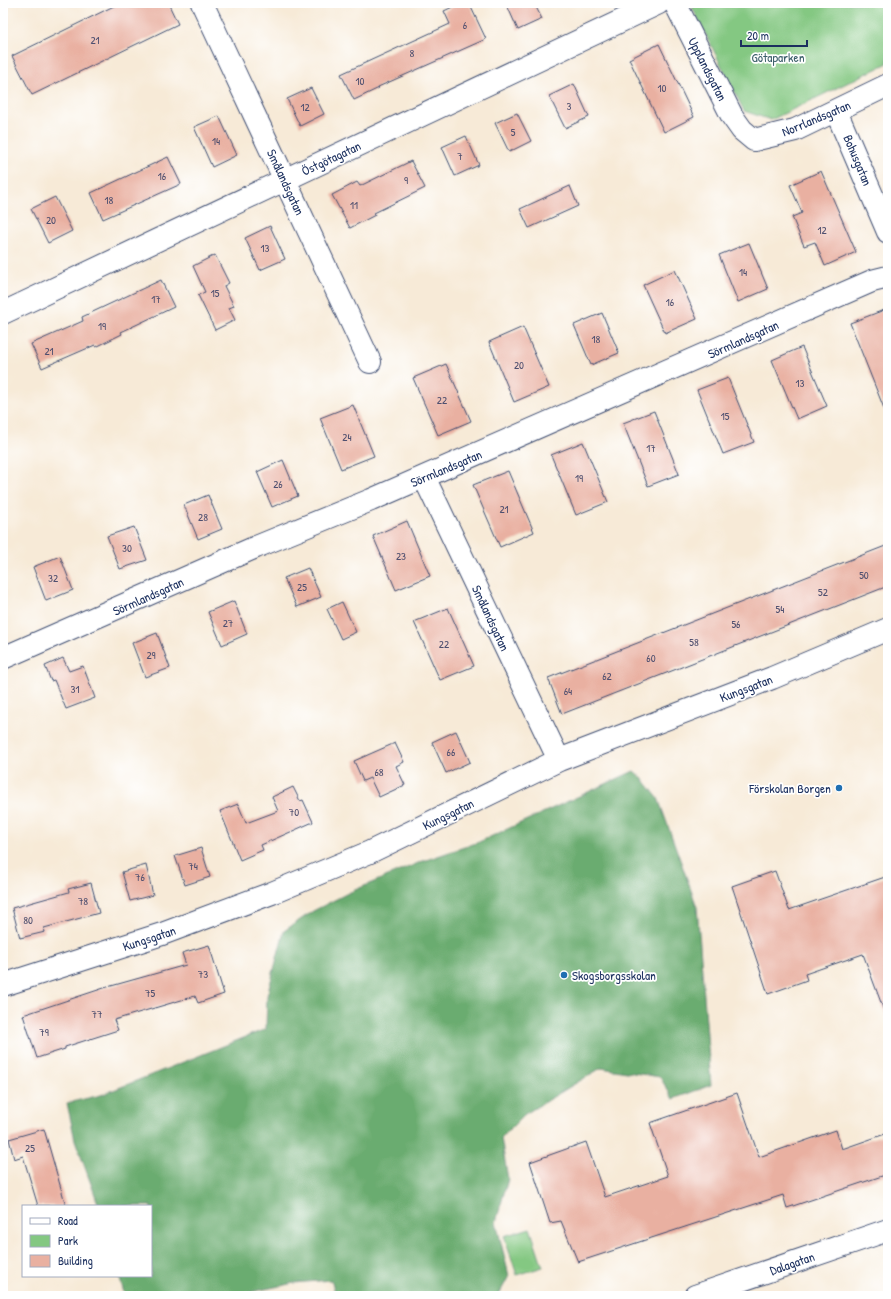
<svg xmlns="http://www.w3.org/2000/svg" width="891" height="1299" font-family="'Patrick Hand',sans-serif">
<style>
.green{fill:#84c882;stroke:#507c70}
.forest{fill:#6bac70;stroke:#436e67}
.building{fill:#e9b0a1}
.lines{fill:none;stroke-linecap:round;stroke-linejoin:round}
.minor-casing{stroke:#3c4b70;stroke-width:24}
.minor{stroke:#fff;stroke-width:22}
.poi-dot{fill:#1f6fb2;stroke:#fff;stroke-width:1.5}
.labels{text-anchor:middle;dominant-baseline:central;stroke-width:3.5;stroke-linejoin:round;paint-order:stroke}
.number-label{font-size:11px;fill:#4e4f6f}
.park-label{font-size:13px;fill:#3a5d69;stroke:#fff}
.street-label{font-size:13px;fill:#1b2f5e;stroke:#fff}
.poi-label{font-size:13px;fill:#1b2f5e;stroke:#fff;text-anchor:end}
</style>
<rect width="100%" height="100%" fill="#fff"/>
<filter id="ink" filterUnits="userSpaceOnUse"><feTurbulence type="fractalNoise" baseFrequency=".025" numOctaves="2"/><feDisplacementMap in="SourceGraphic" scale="8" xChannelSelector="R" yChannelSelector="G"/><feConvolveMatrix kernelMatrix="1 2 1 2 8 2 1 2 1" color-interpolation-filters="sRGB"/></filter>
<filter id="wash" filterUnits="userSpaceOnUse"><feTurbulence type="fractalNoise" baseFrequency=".012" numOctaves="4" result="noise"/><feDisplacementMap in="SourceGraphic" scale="16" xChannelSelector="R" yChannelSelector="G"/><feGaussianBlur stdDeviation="0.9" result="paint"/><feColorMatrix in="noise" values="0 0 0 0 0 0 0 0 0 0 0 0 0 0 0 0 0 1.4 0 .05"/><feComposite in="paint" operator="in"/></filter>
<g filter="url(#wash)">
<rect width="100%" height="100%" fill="#f7ead7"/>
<path class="green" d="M 690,3 L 888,3 L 888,63 L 771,120 L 744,111 Z
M 530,1228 L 543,1267 L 517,1275 L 504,1236 Z"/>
<path class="forest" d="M 634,771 L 643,779 L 658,798 L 697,907 L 711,1085 L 673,1099 L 660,1077 L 601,1068 L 525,1114 L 501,1138 L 508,1179 L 496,1222 L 509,1276 L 498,1296 L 336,1296 L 331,1280 L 294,1283 L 232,1296 L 125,1296 L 119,1276 L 151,1276 L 151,1206 L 99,1206 L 75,1140 L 67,1103 L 101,1095 L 266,1029 L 267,996 L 284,931 L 313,911 L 348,893 L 423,861 L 479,842 Z"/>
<g id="blocks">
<path class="building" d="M 120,3 L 168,3 L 178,24 L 32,95 L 12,56 Z
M 461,3 L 469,3 L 486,39 L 378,87 L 379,88 L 354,100 L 341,74 L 450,24 L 444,11 Z
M 506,3 L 534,3 L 542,19 L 518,30 Z
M 659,44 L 694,117 L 664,132 L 629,59 Z
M 574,84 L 589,117 L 565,128 L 549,96 Z
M 311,88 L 324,114 L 300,126 L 287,99 Z
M 517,113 L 531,141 L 509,152 L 495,123 Z
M 219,116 L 237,155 L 212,167 L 194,127 Z
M 466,136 L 479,165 L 455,176 L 442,147 Z
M 168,157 L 181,184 L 103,219 L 91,193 Z
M 411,161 L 425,188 L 374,213 L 375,215 L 350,228 L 332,195 L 357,182 L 360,186 Z
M 821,171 L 856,252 L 825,266 L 815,242 L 804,246 L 792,217 L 802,213 L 790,185 Z
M 570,186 L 578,206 L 529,228 L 520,209 Z
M 55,197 L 72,231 L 48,243 L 31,209 Z
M 270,226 L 285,259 L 260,270 L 245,238 Z
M 749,243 L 768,289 L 738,302 L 719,255 Z
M 215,255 L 229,283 L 224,286 L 234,306 L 229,308 L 235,320 L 215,330 L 198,295 L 205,292 L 193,266 Z
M 675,270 L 697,319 L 665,333 L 643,285 Z
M 161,280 L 174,307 L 121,332 L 122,334 L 96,347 L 95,345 L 42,368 L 31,344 L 83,321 L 82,317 Z
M 884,310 L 888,320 L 887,416 L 850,323 Z
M 602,313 L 619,353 L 591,365 L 574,325 Z
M 523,327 L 549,387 L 514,402 L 489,342 Z
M 802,347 L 827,406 L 797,419 L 772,360 Z
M 446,364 L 471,421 L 438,435 L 413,378 Z
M 728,378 L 754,442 L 723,454 L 697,390 Z
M 353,405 L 374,456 L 341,469 L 320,418 Z
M 654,411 L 679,474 L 648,486 L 623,423 Z
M 583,442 L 608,502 L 576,515 L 551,455 Z
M 283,460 L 298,496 L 272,507 L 257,472 Z
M 508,471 L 534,532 L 500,547 L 473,485 Z
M 208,495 L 222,529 L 198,539 L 184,505 Z
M 407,521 L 430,576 L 396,590 L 373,536 Z
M 134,527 L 147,560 L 120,569 L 107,536 Z
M 888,545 L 888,586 L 562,714 L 548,678 Z
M 60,556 L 73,590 L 46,601 L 33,567 Z
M 308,568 L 321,597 L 297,607 L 284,578 Z
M 234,601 L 247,634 L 222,645 L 208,612 Z
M 342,602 L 356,632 L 341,639 L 327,609 Z
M 448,608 L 474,666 L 440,680 L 414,622 Z
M 157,633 L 170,668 L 145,677 L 132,643 Z
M 63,658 L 69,671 L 83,666 L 95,698 L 66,709 L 54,680 L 51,681 L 45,666 Z
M 456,731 L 470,762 L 446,773 L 432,742 Z
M 395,743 L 404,762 L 396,766 L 405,785 L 379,797 L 370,778 L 363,781 L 354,761 Z
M 293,787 L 300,801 L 303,800 L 313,822 L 261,845 L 263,850 L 240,860 L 220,811 L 238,804 L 246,823 L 278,811 L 272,797 Z
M 201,848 L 210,877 L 185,885 L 175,856 Z
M 146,865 L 153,895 L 130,901 L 122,872 Z
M 775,871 L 789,910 L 888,876 L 888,1015 L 886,1016 L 863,954 L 805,974 L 807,980 L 768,994 L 732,886 Z
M 91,883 L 99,913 L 44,928 L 45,932 L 20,938 L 12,908 L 69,892 L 68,889 Z
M 209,945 L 224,994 L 198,1003 L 195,996 L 114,1020 L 118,1030 L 65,1047 L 65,1049 L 37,1058 L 23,1015 L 104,988 L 186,965 L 182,953 Z
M 737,1093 L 759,1157 L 836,1130 L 842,1149 L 888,1133 L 888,1174 L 787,1208 L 783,1195 L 578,1262 L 561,1221 L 550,1223 L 530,1162 L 586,1142 L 605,1197 L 668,1176 L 650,1123 Z
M 44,1129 L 66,1206 L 38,1206 L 23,1156 L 14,1159 L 9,1139 Z"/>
</g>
</g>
<g filter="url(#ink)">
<use href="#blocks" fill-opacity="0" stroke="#3c4b70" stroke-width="1"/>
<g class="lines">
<g class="minor-casing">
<path id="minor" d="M 202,3 L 370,362
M 675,3 L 732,116 L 742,130 L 754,140 L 795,130 L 888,85
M 836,111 L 888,232
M 3,313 L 659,3
M 424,477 L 559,760
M 3,658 L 256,547 L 371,500 L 872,281 L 888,277
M 3,985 L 162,934 L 272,893 L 370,852 L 559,760 L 772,678 L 888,629
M 695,1296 L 888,1230"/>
</g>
<use href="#minor" class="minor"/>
</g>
</g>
<g class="poi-dot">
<circle cx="839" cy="788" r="4"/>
<circle cx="564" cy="975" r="4"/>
</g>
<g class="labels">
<g class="number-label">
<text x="465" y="25">6</text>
<text x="95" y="40">21</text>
<text x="412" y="53">8</text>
<text x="360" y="81">10</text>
<text x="662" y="88">10</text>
<text x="569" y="106">3</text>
<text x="305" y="107">12</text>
<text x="513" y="132">5</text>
<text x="216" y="141">14</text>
<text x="460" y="156">7</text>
<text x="162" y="176">16</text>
<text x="406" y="180">9</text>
<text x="109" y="200">18</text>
<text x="354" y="205">11</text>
<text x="51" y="220">20</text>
<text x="822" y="230">12</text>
<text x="265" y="248">13</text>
<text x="743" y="272">14</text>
<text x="215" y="293">15</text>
<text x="156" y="299">17</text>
<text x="670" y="302">16</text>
<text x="102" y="326">19</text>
<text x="596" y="339">18</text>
<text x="49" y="351">21</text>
<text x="519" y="365">20</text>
<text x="800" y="383">13</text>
<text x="442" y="400">22</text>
<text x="725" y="416">15</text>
<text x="347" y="437">24</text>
<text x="651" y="448">17</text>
<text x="579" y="478">19</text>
<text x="278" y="484">26</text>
<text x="504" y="509">21</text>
<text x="203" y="517">28</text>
<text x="127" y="548">30</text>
<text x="401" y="556">23</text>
<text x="864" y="575">50</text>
<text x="53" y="578">32</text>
<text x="302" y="587">25</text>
<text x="823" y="592">52</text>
<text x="780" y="609">54</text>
<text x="228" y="623">27</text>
<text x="736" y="624">56</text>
<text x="694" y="642">58</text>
<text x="444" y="644">22</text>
<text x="151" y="655">29</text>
<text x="651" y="658">60</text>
<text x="607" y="676">62</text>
<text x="75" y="689">31</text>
<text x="568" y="691">64</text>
<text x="451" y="752">66</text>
<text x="379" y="772">68</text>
<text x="294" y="812">70</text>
<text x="193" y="866">74</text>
<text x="140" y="877">76</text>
<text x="83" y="901">78</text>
<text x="28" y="920">80</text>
<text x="203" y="974">73</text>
<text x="150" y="993">75</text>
<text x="97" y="1014">77</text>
<text x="44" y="1032">79</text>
<text x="30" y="1148">25</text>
</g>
<g class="park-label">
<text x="778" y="57">Götaparken</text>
</g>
<g class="street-label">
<text transform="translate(708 69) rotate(63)">Upplandsgatan</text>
<text transform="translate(816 118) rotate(-23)">Norrlandsgatan</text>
<text transform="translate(331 158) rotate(-25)">Östgötagatan</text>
<text transform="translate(858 160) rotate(67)">Bohusgatan</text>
<text transform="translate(286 182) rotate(65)">Smålandsgatan</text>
<text transform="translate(743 339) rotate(-24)">Sörmlandsgatan</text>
<text transform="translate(446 468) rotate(-23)">Sörmlandsgatan</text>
<text transform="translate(148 596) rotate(-24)">Sörmlandsgatan</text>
<text transform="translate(491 618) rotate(65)">Smålandsgatan</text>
<text transform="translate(746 688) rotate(-21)">Kungsgatan</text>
<text transform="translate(448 814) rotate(-26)">Kungsgatan</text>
<text transform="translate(149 938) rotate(-18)">Kungsgatan</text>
<text transform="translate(792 1263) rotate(-19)">Dalagatan</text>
</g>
<g class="poi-label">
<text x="831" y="788">Förskolan Borgen</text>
<text x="572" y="975" text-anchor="start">Skogsborgsskolan</text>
</g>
</g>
<rect width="891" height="1299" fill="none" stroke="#fff" stroke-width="16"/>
<rect x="22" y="1205" width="130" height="72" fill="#ffffff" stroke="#a4acbf"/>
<rect x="30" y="1218" width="20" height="6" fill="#ffffff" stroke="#a4acbf"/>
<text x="58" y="1225" font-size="12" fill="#1b2f5e">Road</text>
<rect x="30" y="1235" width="20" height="12" fill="#84c882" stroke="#a4acbf"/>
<text x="58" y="1245" font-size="12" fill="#1b2f5e">Park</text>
<rect x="30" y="1255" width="20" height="12" fill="#e9b0a1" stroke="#a4acbf"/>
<text x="58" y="1265" font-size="12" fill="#1b2f5e">Building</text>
<path d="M741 40v6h66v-6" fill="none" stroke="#1b2f5e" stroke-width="2"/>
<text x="747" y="40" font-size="12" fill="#1b2f5e" stroke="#ffffff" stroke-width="3" paint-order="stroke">20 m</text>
</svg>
